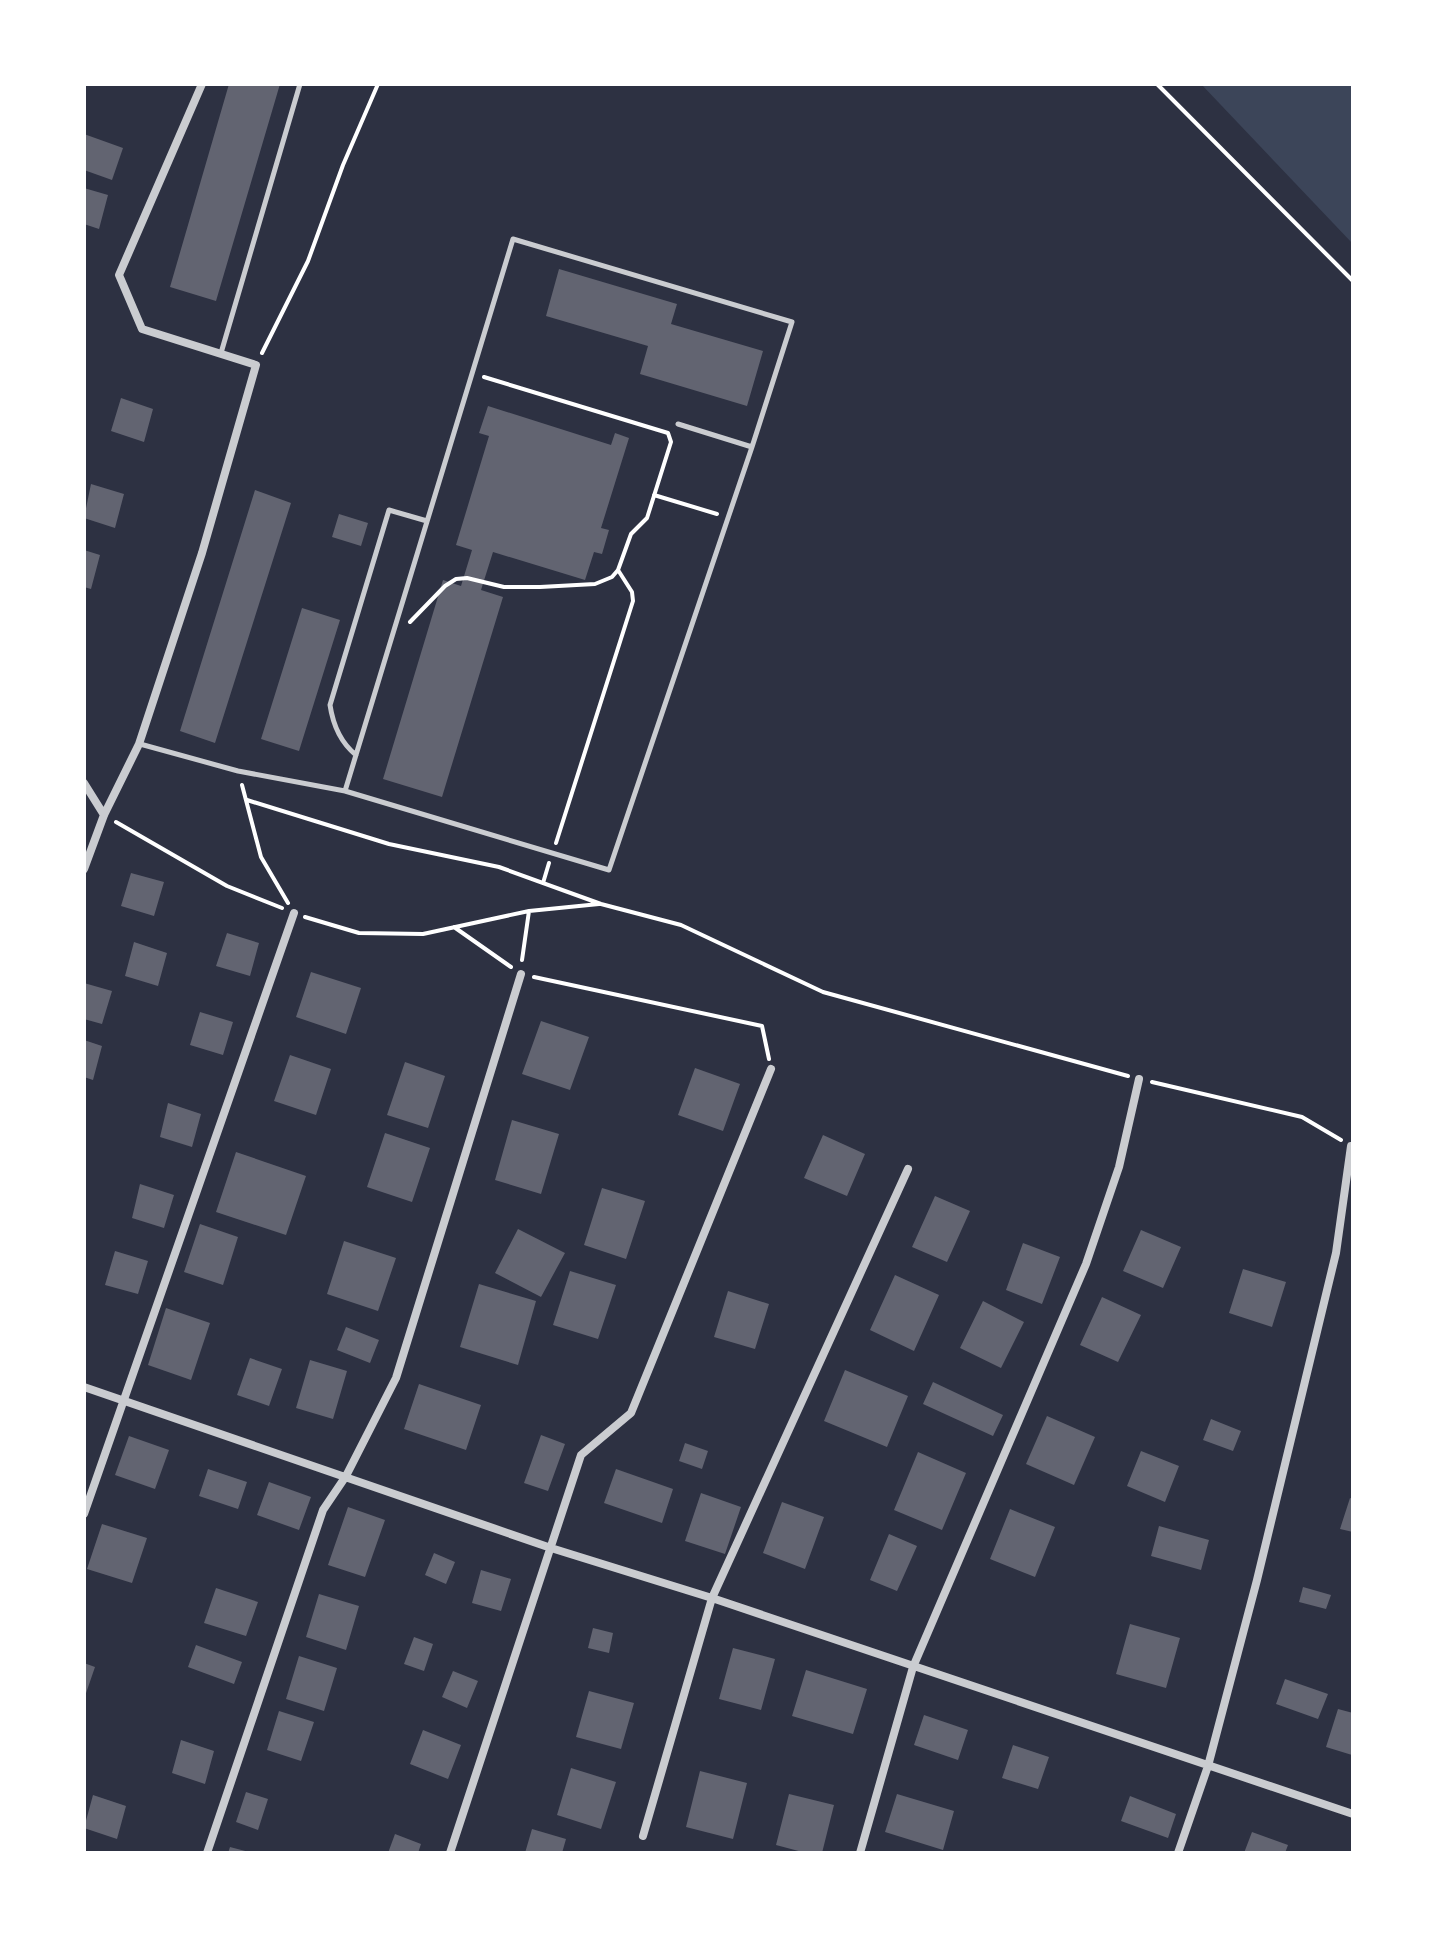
<svg xmlns="http://www.w3.org/2000/svg" width="1437" height="1937" font-family="Ubuntu,sans-serif">
<style>
.green{fill:#3c4559}
.building{fill:#626471}
.lines{fill:none;stroke-linecap:round;stroke-linejoin:round}
.path{stroke:#fff;stroke-width:4}
.service{stroke:#caccd0;stroke-width:5}
.minor{stroke:#caccd0;stroke-width:8}
</style>
<rect width="100%" height="100%" fill="#2d3142"/>
<path class="green" d="M 1201,84 L 1353,84 L 1353,244 Z"/>
<path class="building" d="M 229,84 L 280,84 L 216,301 L 170,287 Z
M 84,134 L 123,148 L 112,180 L 84,170 Z
M 84,188 L 108,195 L 99,229 L 84,224 Z
M 559,269 L 677,304 L 671,324 L 763,351 L 747,406 L 640,374 L 648,346 L 546,316 Z
M 121,398 L 153,409 L 144,442 L 111,431 Z
M 488,406 L 611,445 L 615,433 L 629,438 L 601,528 L 609,530 L 602,554 L 594,552 L 585,580 L 493,552 L 481,590 L 503,597 L 442,797 L 383,779 L 443,580 L 461,586 L 472,550 L 456,545 L 489,436 L 479,433 Z
M 91,484 L 124,494 L 115,528 L 84,518 Z
M 255,490 L 291,503 L 215,743 L 180,731 Z
M 339,514 L 368,523 L 361,546 L 332,537 Z
M 84,550 L 100,555 L 91,589 L 84,587 Z
M 302,608 L 340,620 L 299,751 L 261,739 Z
M 131,873 L 164,882 L 154,916 L 121,906 Z
M 227,933 L 259,943 L 250,976 L 216,966 Z
M 134,942 L 167,953 L 158,986 L 125,976 Z
M 311,972 L 361,988 L 346,1034 L 296,1017 Z
M 84,983 L 112,991 L 102,1024 L 84,1019 Z
M 200,1012 L 233,1022 L 223,1055 L 190,1045 Z
M 541,1021 L 589,1037 L 570,1090 L 522,1074 Z
M 84,1040 L 102,1046 L 93,1080 L 84,1077 Z
M 290,1055 L 331,1069 L 316,1115 L 274,1101 Z
M 405,1062 L 445,1076 L 428,1128 L 387,1115 Z
M 695,1068 L 740,1084 L 723,1131 L 678,1115 Z
M 168,1103 L 201,1114 L 192,1147 L 160,1137 Z
M 512,1120 L 559,1134 L 541,1194 L 495,1180 Z
M 385,1133 L 430,1148 L 412,1202 L 367,1187 Z
M 823,1135 L 865,1154 L 847,1196 L 804,1178 Z
M 236,1152 L 306,1176 L 286,1235 L 216,1212 Z
M 140,1184 L 174,1195 L 164,1228 L 132,1218 Z
M 602,1188 L 645,1201 L 626,1259 L 584,1245 Z
M 935,1196 L 970,1211 L 947,1262 L 912,1247 Z
M 200,1224 L 238,1237 L 223,1285 L 184,1272 Z
M 518,1229 L 565,1253 L 541,1297 L 495,1273 Z
M 1141,1230 L 1181,1247 L 1163,1288 L 1123,1271 Z
M 344,1241 L 396,1258 L 378,1311 L 327,1294 Z
M 1023,1243 L 1060,1257 L 1042,1304 L 1006,1290 Z
M 115,1251 L 148,1261 L 138,1294 L 105,1285 Z
M 1243,1269 L 1286,1282 L 1272,1327 L 1229,1313 Z
M 570,1271 L 616,1285 L 598,1339 L 553,1325 Z
M 895,1275 L 939,1295 L 914,1351 L 870,1330 Z
M 479,1284 L 536,1301 L 518,1365 L 460,1347 Z
M 728,1291 L 769,1304 L 755,1349 L 714,1337 Z
M 1102,1297 L 1141,1315 L 1118,1362 L 1080,1345 Z
M 983,1301 L 1024,1322 L 1001,1368 L 960,1348 Z
M 166,1308 L 210,1323 L 191,1380 L 148,1365 Z
M 346,1327 L 379,1340 L 370,1363 L 337,1350 Z
M 250,1358 L 282,1369 L 269,1406 L 237,1395 Z
M 310,1360 L 347,1371 L 333,1419 L 296,1408 Z
M 845,1370 L 908,1396 L 887,1447 L 824,1421 Z
M 933,1382 L 1003,1415 L 993,1436 L 923,1404 Z
M 419,1384 L 481,1405 L 466,1450 L 404,1429 Z
M 1047,1416 L 1095,1437 L 1074,1485 L 1026,1464 Z
M 1211,1419 L 1241,1431 L 1233,1451 L 1203,1440 Z
M 541,1435 L 565,1444 L 548,1491 L 524,1483 Z
M 129,1436 L 169,1450 L 155,1489 L 115,1475 Z
M 685,1443 L 708,1451 L 702,1469 L 679,1461 Z
M 1141,1451 L 1179,1466 L 1165,1502 L 1127,1486 Z
M 918,1452 L 966,1473 L 942,1530 L 894,1510 Z
M 208,1469 L 247,1482 L 238,1509 L 199,1496 Z
M 616,1469 L 673,1489 L 662,1523 L 604,1503 Z
M 269,1482 L 311,1497 L 299,1530 L 257,1515 Z
M 701,1493 L 741,1507 L 725,1554 L 685,1541 Z
M 1350,1498 L 1353,1499 L 1353,1532 L 1340,1529 Z
M 782,1502 L 824,1517 L 805,1569 L 763,1553 Z
M 348,1507 L 385,1520 L 365,1577 L 328,1565 Z
M 1010,1509 L 1055,1527 L 1035,1577 L 990,1559 Z
M 102,1524 L 147,1538 L 132,1583 L 87,1569 Z
M 1159,1526 L 1209,1540 L 1201,1570 L 1151,1556 Z
M 889,1534 L 917,1546 L 897,1591 L 870,1580 Z
M 434,1553 L 455,1562 L 446,1584 L 425,1575 Z
M 481,1570 L 511,1579 L 501,1611 L 472,1603 Z
M 1303,1587 L 1331,1595 L 1326,1609 L 1299,1602 Z
M 216,1588 L 258,1602 L 246,1636 L 204,1623 Z
M 319,1594 L 359,1606 L 346,1650 L 306,1637 Z
M 1130,1624 L 1180,1638 L 1166,1688 L 1116,1674 Z
M 593,1628 L 613,1633 L 609,1653 L 588,1648 Z
M 414,1637 L 433,1644 L 424,1671 L 404,1664 Z
M 196,1645 L 242,1662 L 234,1684 L 188,1667 Z
M 733,1648 L 775,1659 L 761,1710 L 719,1699 Z
M 299,1656 L 337,1668 L 324,1711 L 286,1699 Z
M 84,1663 L 95,1667 L 84,1699 Z
M 806,1670 L 867,1689 L 853,1734 L 792,1716 Z
M 453,1671 L 478,1681 L 467,1708 L 442,1697 Z
M 1285,1679 L 1328,1694 L 1318,1719 L 1276,1704 Z
M 589,1691 L 634,1703 L 621,1749 L 576,1737 Z
M 1338,1709 L 1353,1713 L 1352,1755 L 1326,1747 Z
M 279,1711 L 314,1722 L 301,1761 L 267,1750 Z
M 924,1715 L 968,1730 L 958,1760 L 914,1745 Z
M 423,1730 L 461,1745 L 448,1779 L 410,1764 Z
M 181,1740 L 214,1751 L 205,1784 L 172,1773 Z
M 1013,1745 L 1049,1757 L 1038,1789 L 1002,1778 Z
M 571,1768 L 616,1782 L 601,1829 L 557,1815 Z
M 700,1771 L 747,1783 L 733,1839 L 686,1827 Z
M 246,1792 L 268,1799 L 258,1830 L 236,1822 Z
M 789,1794 L 834,1805 L 822,1853 L 806,1853 L 776,1845 Z
M 897,1794 L 954,1811 L 943,1850 L 885,1832 Z
M 93,1795 L 126,1806 L 117,1839 L 84,1828 Z
M 1130,1796 L 1176,1814 L 1168,1838 L 1121,1821 Z
M 532,1829 L 566,1839 L 562,1853 L 525,1853 Z
M 1252,1832 L 1288,1845 L 1285,1853 L 1244,1853 Z
M 395,1834 L 421,1844 L 418,1853 L 388,1853 Z
M 230,1847 L 249,1852 L 249,1853 L 228,1853 Z"/>
<g class="lines">
<path class="path" d="M 1157,84 L 1353,281
M 262,353 L 308,261 L 343,165 L 378,84
M 654,495 L 717,514
M 410,622 L 445,586 L 456,579 L 467,578 L 504,587 L 540,587 L 595,584 L 612,577 L 618,570 L 631,534 L 647,518 L 671,442 L 668,433 L 484,377
M 242,785 L 261,857 L 288,903
M 247,800 L 389,844 L 499,867 L 601,904 L 681,925 L 823,992 L 1128,1076
M 116,822 L 227,886 L 282,908
M 556,843 L 633,601 L 632,592 L 618,570
M 543,883 L 549,863
M 305,917 L 359,933 L 423,934 L 529,911 L 599,904
M 454,927 L 511,967
M 522,960 L 529,911
M 534,977 L 762,1026 L 769,1059
M 1152,1082 L 1302,1117 L 1341,1140"/>
<path class="service" d="M 221,353 L 300,84
M 140,744 L 238,771 L 345,791 L 609,870 L 752,447 L 678,424
M 356,755 C 340,742 333,725 330,705 L 389,510 L 427,521
M 345,791 L 513,239 L 792,322 L 752,447"/>
<path class="minor" d="M 84,783 L 104,815
M 84,869 L 104,815 L 139,744 L 202,553 L 256,365 L 142,329 L 119,275 L 202,84
M 84,1387 L 551,1548 L 712,1598 L 1353,1814
M 84,1514 L 294,913
M 643,1836 L 712,1598 L 908,1169
M 207,1853 L 323,1510 L 346,1476 L 396,1378 L 521,974
M 450,1853 L 581,1455 L 631,1413 L 771,1069
M 860,1853 L 913,1667 L 1086,1264 L 1119,1167 L 1139,1079
M 1178,1853 L 1208,1766 L 1257,1580 L 1336,1253 L 1351,1146"/>
</g>
<rect width="1437" height="1937" fill="none" stroke="#ffffff" stroke-width="172"/>
</svg>
